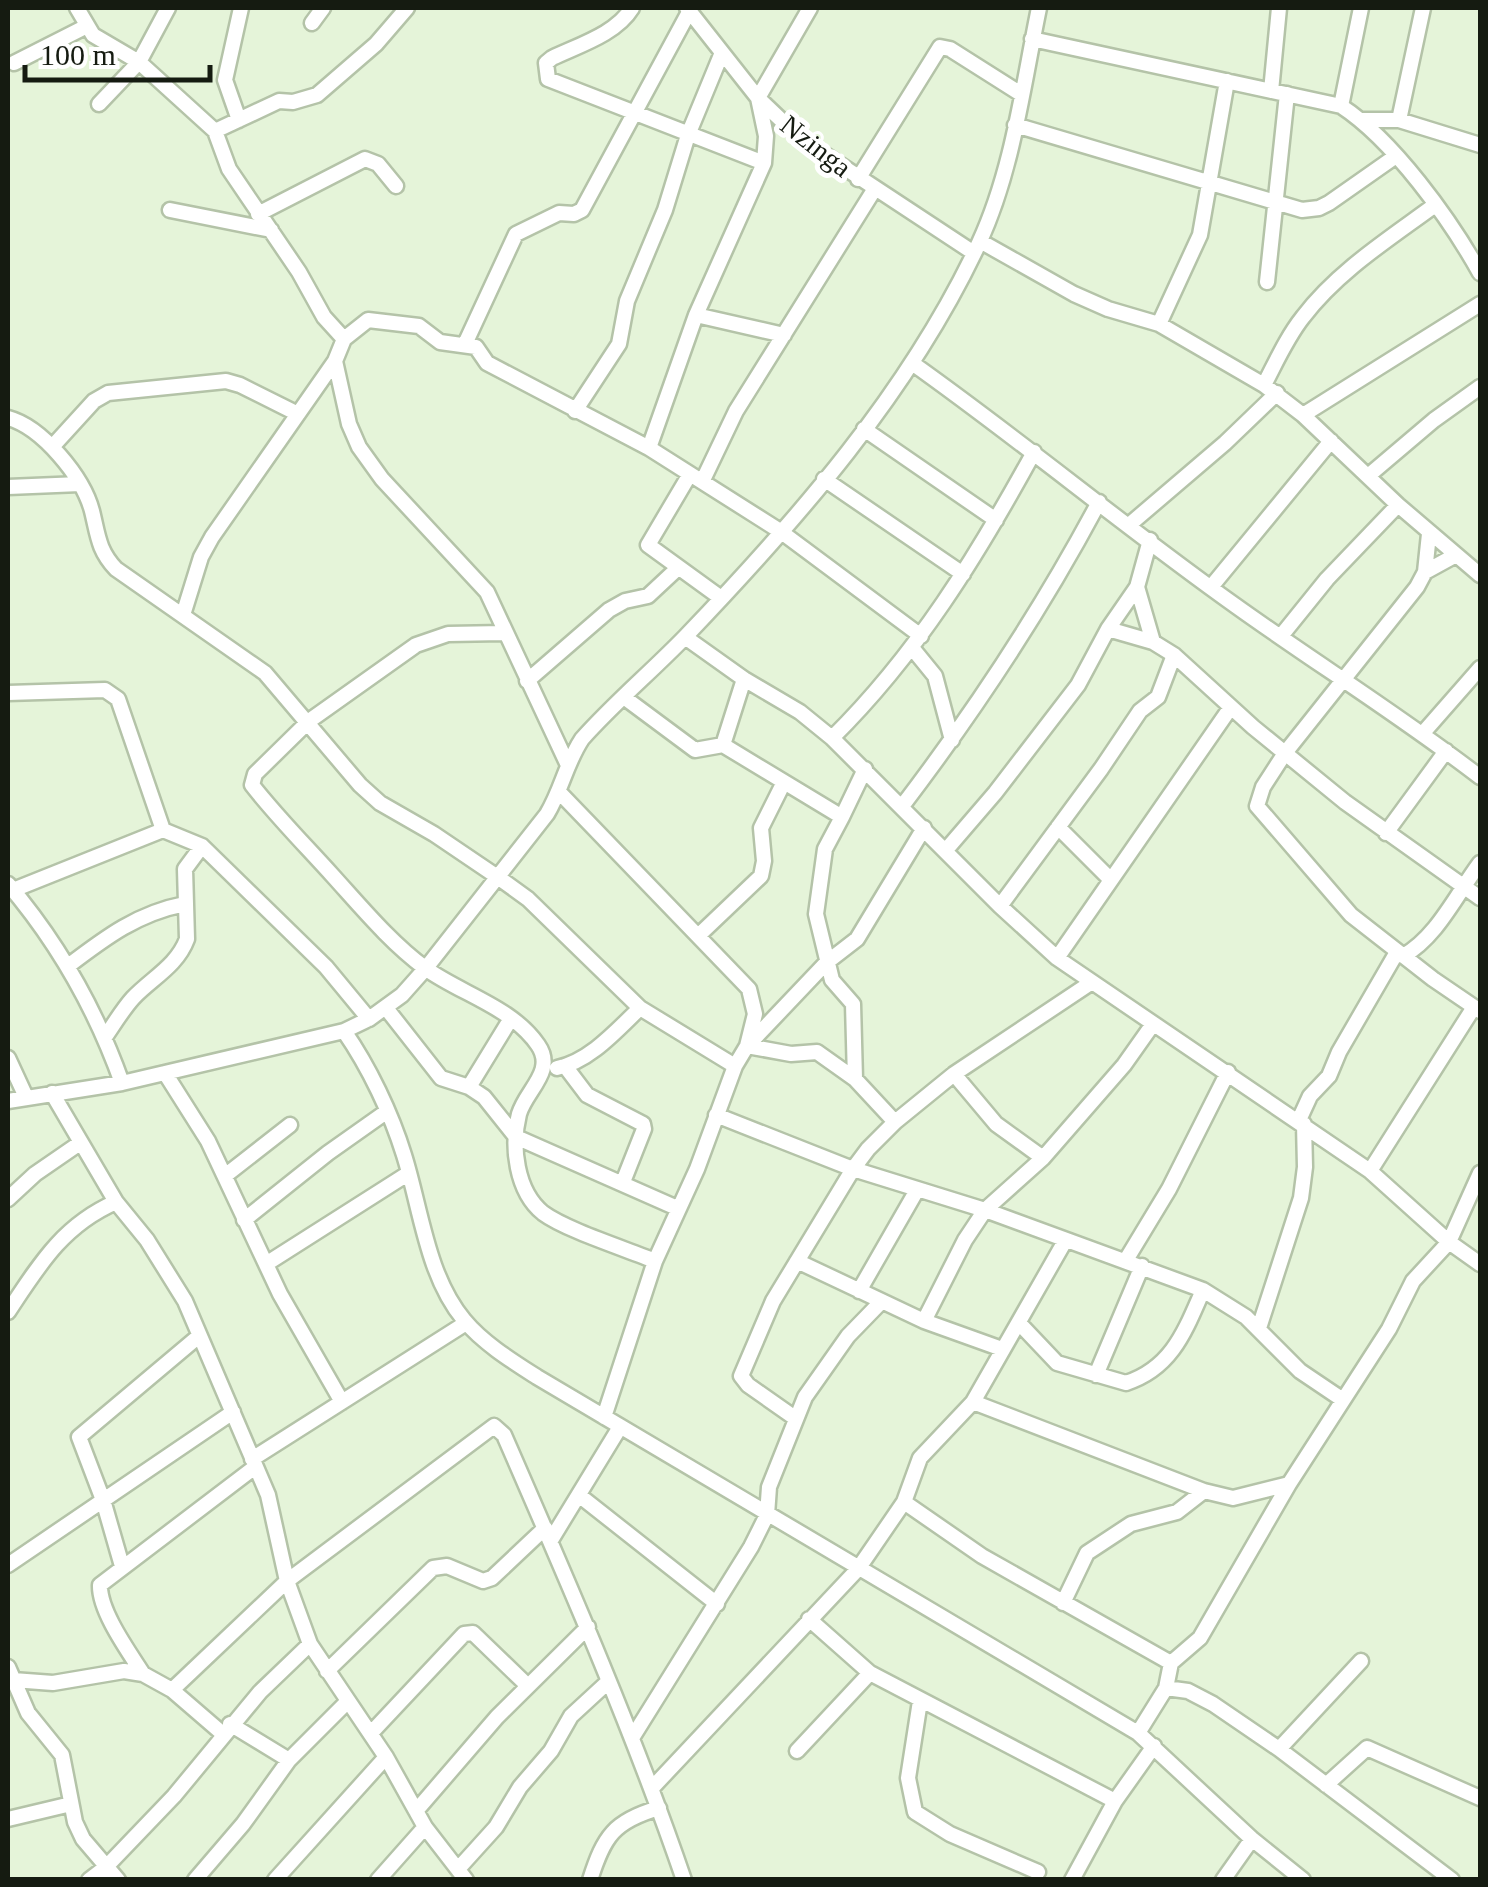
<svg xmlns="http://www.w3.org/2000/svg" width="1488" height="1887" font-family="'Times New Roman',serif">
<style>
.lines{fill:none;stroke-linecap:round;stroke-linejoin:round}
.minor-casing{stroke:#b4c3a8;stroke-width:19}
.minor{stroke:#fff;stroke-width:14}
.labels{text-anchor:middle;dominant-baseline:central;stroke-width:10;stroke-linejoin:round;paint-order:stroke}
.street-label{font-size:28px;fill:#151b11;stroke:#fff}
</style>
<rect width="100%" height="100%" fill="#e5f4d9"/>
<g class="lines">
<g class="minor-casing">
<path id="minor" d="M 77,8 L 93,35 L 139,62 L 215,131 L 229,169 L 299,272 L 324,317 L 344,339 L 335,361 L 349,424 L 359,447 L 382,479 L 487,592 L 567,763
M 632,8 C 616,34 579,45 552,58 L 546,63 L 548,79 L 764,163
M 687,8 L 758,98 L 801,139 L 974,253
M 810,8 L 758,98 L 766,136 L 764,163 L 696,315 L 649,448 L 780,531 L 921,636
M 1361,8 L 1341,106 C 1393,140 1450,219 1480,273
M 312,23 L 323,8
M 1032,39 L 1341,106
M 14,63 L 87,26
M 1271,91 L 1279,8
M 99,104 L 139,62 L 168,8
M 239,120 L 225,80 L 241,8
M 1363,120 L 1399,120 L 1480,145
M 1399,120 L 1423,8
M 1015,125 L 1302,210 L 1319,208 L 1329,203 L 1396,156
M 215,131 L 279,101 L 293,102 L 317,95 L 376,44 L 407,8
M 858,179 L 940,47 L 950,49 L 1021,94
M 170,210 L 271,230
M 258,214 L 365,159 L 378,164 L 396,186
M 980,241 L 1074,294 L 1108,309 L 1159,324 L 1264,385 L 1303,415 L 1398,505 L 1480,575
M 1267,282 L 1287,94
M 696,315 L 784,335
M 1159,324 L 1200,235 L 1227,81
M 344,339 L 368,320 L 419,326 L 440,342 L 476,347 L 487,363 L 649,448
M 465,344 L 516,234 L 559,213 L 574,214 L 582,210 L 689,12
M 912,363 C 1022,441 1126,528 1236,606 C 1317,664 1401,716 1480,777
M 1264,385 C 1276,362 1287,337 1303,317 C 1338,271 1389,239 1435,205
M 575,411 L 619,344 L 627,301 L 665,210 L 688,135 L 721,55
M 1303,415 L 1480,304
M 8,418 C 42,427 83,477 92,511 C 98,535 98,550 116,569 L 265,673 L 360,785 L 380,803 L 434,834 L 499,878 L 528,899 L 640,1008 L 735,1066
M 864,429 L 996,520
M 52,447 L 94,401 L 108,393 L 226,381 L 240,385 L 298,414
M 690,474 L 648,545 L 721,598
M 1368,476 L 1434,420 L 1480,387
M 824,479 L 963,574
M 703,480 L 736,411 L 874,190
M 8,487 L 80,484
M 1129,525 L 1225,443 L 1277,393
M 1429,534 L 1425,572 L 1417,587 L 1285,753 L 1263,787 L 1257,806 L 1351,915 L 1433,979 L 1480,1011
M 1425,572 L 1456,555
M 1137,587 L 1153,642
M 1211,587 L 1331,441
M 183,615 L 201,557 L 212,537 L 335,361
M 1108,629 L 1153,642 L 1174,655 L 1253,727 L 1345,802 L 1480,898
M 503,633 L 448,634 L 416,645 L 309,721 L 255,774 L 252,785 C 277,817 306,846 333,876 C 362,908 391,943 425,968 C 461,994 512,1007 538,1045 C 556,1071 526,1090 519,1114 C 511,1146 516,1191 543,1213 C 566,1230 626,1249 655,1261
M 1281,636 L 1327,579 L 1398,505
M 685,637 L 744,679 L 800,712 L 832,738 L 1000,906 L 1057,958 L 1370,1171 L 1449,1242 L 1480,1264
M 913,649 L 935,676 L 952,740
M 527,681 L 609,610 L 625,601 L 648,596 L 678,568
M 8,693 L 105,690 L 118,699 L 163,830 L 202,846 L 326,967 L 369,1019
M 625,698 L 695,750 L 723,745 L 842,817 L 865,769
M 1423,733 L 1480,668
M 832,738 C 917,654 977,556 1034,452
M 723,745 L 744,679
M 560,793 L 749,989 L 755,1014 L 747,1046 L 735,1066 L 697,1169 L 655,1261 L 604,1417
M 903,805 C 976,709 1042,609 1099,502
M 842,817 L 825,849 L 816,914 L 832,980 L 853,1004 L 855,1079
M 1058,827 L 1111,880
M 1386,833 L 1446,751
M 946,850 L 995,793 L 1078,685 L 1108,629 L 1137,587 L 1150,540
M 8,884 C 59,944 96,1010 122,1083
M 13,890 L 163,830
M 1000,906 L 1101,769 L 1140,711 L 1158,697 L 1174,655
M 699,935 L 761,876 L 764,861 L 761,828 L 784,782
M 1403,956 C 1437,937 1456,895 1480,863
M 1057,958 L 1231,707
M 68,966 C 106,937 138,913 185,904
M 386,1008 L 441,1078 L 469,1087 L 484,1097 L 516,1137 L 677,1208
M 344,1031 C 369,1067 391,1113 404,1155 C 421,1209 427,1276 464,1320 C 483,1343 512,1361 537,1377 L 1138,1733 L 1252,1839 L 1303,1880
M 105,1037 C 114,1024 123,1009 133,998 C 152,978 177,966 187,939 L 185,869 L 202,846
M 751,1042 L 826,963 L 857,939 L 924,828
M 747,1046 L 791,1054 L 817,1052 L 855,1079 L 895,1122
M 8,1058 L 26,1097
M 565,1066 L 587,1095 L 643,1124 L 644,1129 L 623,1182
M 557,1068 C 590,1061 616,1031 640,1008
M 165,1073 L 208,1141 L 280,1294 L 342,1402
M 954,1074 L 996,1124 L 1043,1158
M 469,1087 L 510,1020
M 52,1093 L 116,1202 L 147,1240 L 185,1301 L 268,1495 L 287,1581 L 310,1644 L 386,1757 L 425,1827 L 466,1880
M 8,1101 L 122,1083 L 344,1031 L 369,1019 L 402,995 L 426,968 L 547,814 C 562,789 566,763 582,739 C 614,703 651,672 685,637 C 797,520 910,391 979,243 C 1013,170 1023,85 1039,8
M 716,1115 L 853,1169 L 985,1210 L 1203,1290 L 1246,1317 L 1300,1371 L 1343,1400
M 1299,1120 L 1310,1096 L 1329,1076 L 1339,1052 L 1397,952
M 1370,1171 L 1474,1007
M 226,1175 L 290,1125
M 8,1199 L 35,1174 L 80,1143
M 244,1220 L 328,1153 L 386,1112
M 1126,1260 L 1169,1189 L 1228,1072
M 797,1261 L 924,1321 L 1002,1349
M 266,1264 L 409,1173
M 859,1291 L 917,1190
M 8,1312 C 39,1265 63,1225 116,1202
M 924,1321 L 965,1240 L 985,1210 L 1043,1158 L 1124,1065 L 1153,1024
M 1020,1324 L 1057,1363 L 1126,1383 C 1172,1368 1185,1331 1203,1290
M 1259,1328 L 1301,1198 L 1305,1167 L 1304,1124
M 1096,1375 L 1142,1266
M 973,1402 L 1204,1491 L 1233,1498 L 1289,1484
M 795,1418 L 748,1385 L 741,1376 L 773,1301 L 853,1169 L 868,1149 L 895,1122 L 954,1074 L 1092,982
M 252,1459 L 466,1323
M 580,1496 L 717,1604
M 904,1502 L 920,1458 L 973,1402 L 1065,1241
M 551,1540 L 620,1427
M 8,1565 L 233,1412
M 122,1566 L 103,1500 L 79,1437 L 199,1336
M 1063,1603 L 1087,1553 L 1131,1524 L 1177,1512 L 1204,1491
M 809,1619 L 870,1673 L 1115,1801
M 8,1667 L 28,1713 L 62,1755 L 75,1822 L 83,1839 L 118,1880
M 327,1671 L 433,1568 L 447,1566 L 483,1581 L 492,1578 L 545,1528
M 143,1674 C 129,1652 99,1611 100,1585 L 255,1467
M 13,1680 L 53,1683 L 124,1671 L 143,1674 L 172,1690 L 223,1734
M 1166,1688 L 1188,1691 L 1213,1704 L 1279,1749 L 1452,1880
M 172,1690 L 287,1581 L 494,1426 L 504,1435 C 568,1582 632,1728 684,1880
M 920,1701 L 908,1778 L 915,1812 L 950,1834 L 1038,1872
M 230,1724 L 289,1760
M 371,1733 L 464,1634 L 473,1633 L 528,1686
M 1138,1733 L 1166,1688 L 1171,1663 L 1200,1638 L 1289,1484 L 1389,1329 L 1413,1281 L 1449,1242 L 1480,1173
M 632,1738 L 751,1547 L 767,1515 L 769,1487 L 805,1397 L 848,1336 L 881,1302
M 1279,1749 L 1361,1661
M 797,1751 L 870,1673
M 1326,1785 L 1367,1748 L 1480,1798
M 652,1788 L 858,1569 L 904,1502 L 982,1556 L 1171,1663
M 416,1811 L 497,1717 L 588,1627
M 8,1819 L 71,1804
M 458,1869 L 496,1827 L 520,1787 L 551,1751 L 571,1716 L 609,1681
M 89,1880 L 106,1867 L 174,1796 L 260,1692 L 310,1644
M 195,1880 L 243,1824 L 289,1760 L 348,1701
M 275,1880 L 386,1757
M 378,1880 L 425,1827
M 590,1880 C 604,1836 614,1821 659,1808
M 1072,1880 L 1115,1801 L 1154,1746
M 1223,1880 L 1252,1839"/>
</g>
<use href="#minor" class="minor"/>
</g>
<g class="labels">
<g class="street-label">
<text transform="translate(816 146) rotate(38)">Nzinga</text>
</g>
</g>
<rect width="1488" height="1887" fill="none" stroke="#151b11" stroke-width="20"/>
<path d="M25 65v15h185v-15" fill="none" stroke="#151b11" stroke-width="5"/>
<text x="40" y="65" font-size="30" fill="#151b11" stroke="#ffffff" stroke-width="8" paint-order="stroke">100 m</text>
</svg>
